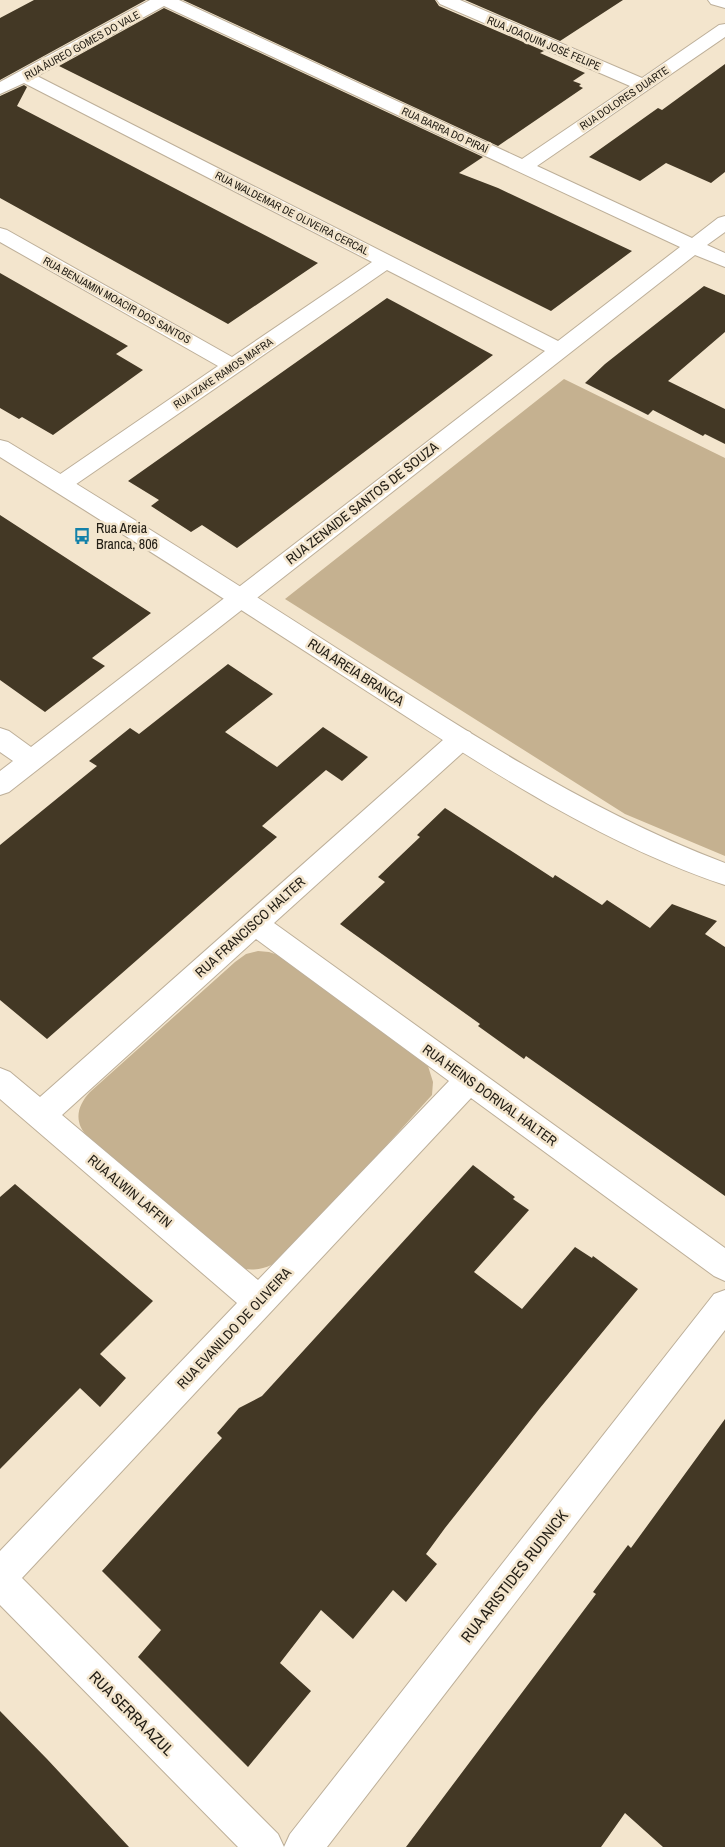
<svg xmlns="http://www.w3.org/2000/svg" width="725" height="1847" font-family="'Archivo Narrow',sans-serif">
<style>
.green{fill:#c5b190}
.building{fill:#433825}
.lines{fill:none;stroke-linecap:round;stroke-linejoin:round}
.street-casing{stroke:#bdaf99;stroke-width:2}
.secondary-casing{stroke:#bdaf99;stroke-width:2}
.street{fill:#fff;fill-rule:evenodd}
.secondary{fill:#fff;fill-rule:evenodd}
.labels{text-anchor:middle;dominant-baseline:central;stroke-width:5;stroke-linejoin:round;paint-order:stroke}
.far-street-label{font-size:11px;fill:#252017;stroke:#f3e5cd}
.street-label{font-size:14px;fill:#252017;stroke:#f3e5cd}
.poi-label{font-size:14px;fill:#252017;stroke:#f3e5cd;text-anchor:start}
.near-street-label{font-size:16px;fill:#252017;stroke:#f3e5cd}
</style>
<rect width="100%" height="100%" fill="#f3e5cd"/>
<path class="green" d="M 564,379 L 725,458 L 725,856 L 625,814 L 285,599 Z
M 258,951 L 269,952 L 278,955 L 428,1066 L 433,1082 L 432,1095 L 288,1254 C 273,1266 263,1271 244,1269 L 88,1137 C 74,1123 76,1107 90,1092 L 235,962 L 246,954 Z"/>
<path class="building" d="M 34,0 L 146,0 L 0,80 L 0,18 Z
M 183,0 L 435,0 L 439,6 L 544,51 L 540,53 L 585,73 L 573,81 L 581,84 L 579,86 L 583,88 L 498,146 Z
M 465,0 L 623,0 L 560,41 Z
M 164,8 L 483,157 L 459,173 L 498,188 L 632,251 L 551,311 L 59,66 Z
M 725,64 L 725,172 L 711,183 L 666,163 L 640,181 L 589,157 L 658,108 L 662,110 Z
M 24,85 L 27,87 L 17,106 L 318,263 L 228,324 L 0,198 L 0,96 Z
M 0,273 L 128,346 L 116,354 L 143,370 L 53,435 L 22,417 L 19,419 L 0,408 Z
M 704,286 L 725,295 L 725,332 L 668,381 L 725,409 L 725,444 L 705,434 L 703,436 L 653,410 L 648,415 L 585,383 L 605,364 Z
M 387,298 L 493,355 L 237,548 L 202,525 L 191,532 L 151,506 L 159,500 L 128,481 Z
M 0,515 L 151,613 L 92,658 L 105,666 L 45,712 L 0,680 Z
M 228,664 L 273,694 L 225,732 L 277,767 L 323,727 L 368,757 L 342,781 L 326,770 L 262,826 L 277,837 L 47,1039 L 0,1000 L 0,845 L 97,766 L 89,761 L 130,728 L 139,734 Z
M 445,808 L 553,878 L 555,875 L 602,905 L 607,900 L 650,928 L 672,904 L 717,921 L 705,934 L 725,947 L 725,1196 L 526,1056 L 524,1059 L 478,1026 L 480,1024 L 340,924 L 385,882 L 378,877 L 420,837 L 417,835 Z
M 473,1165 L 515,1197 L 513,1199 L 529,1210 L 474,1272 L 522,1309 L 575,1247 L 592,1258 L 593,1256 L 638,1289 L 540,1408 L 445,1528 L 426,1554 L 437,1564 L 406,1602 L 393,1590 L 353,1639 L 321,1610 L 280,1663 L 311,1691 L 248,1767 L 138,1657 L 161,1630 L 102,1571 L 222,1438 L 217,1433 L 239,1408 L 262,1396 Z
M 15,1184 L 153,1301 L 100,1354 L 126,1378 L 100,1407 L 80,1388 L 0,1469 L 0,1197 Z
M 725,1419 L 725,1847 L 663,1847 L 625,1813 L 601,1847 L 406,1847 L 596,1594 L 593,1592 L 628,1545 L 631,1548 Z
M 0,1711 L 47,1759 L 129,1847 L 0,1847 Z"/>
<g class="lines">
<g class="street-casing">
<path id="street" d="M 150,0 L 179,0 L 522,159 L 630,86 L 440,4 L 437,0 L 460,0 L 642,78 L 719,25 L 725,24 L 725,37 L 537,166 L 692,238 L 718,218 L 725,216 L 725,232 L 707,245 L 725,253 L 725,267 L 695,255 L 9,792 L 0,795 L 0,771 L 13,761 L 0,752 L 0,728 L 9,731 L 31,747 L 545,351 L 387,270 L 69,489 L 61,492 L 53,489 L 50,484 L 53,479 L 218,366 L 0,242 L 0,228 L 7,230 L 232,357 L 372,262 L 24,83 L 0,94 L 0,82 ZM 164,6 L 680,247 L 558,341 L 37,76 Z
M 708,0 L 725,0 L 725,8 L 711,4 Z
M 461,729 L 470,732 L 474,739 L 470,746 L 274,923 L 725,1248 L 725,1281 L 714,1276 L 471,1098 L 22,1578 L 278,1834 L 284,1847 L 238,1847 L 0,1605 L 0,1551 L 237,1303 L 0,1099 L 0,1068 L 10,1072 L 40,1097 L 452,732 ZM 256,939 L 449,1081 L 258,1280 L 62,1115 Z
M 725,1290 L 725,1330 L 327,1847 L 284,1847 L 290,1834 L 714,1294 Z"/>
</g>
<g class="secondary-casing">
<path id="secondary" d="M 0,440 L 8,442 C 125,513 240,586 355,660 C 474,736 592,813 725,863 L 725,885 C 596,842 482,765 368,692 C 246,613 124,534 0,457 Z"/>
</g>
<use href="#street" class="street"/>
<use href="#secondary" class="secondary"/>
</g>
<defs>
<g id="bus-bare" transform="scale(1.35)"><path d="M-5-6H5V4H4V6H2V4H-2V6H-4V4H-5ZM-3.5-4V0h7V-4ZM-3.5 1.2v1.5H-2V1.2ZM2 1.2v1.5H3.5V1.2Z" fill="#1381a9" stroke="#f3e5cd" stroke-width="2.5" paint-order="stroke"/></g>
</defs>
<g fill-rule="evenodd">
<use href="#bus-bare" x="82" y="536"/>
</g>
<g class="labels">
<g class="far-street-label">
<text transform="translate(544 43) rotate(23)">RUA JOAQUIM JOSÉ FELIPE</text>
<text transform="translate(82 45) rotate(-29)">RUA ÁUREO GOMES DO VALE</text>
<text transform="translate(624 98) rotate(-34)">RUA DOLORES DUARTE</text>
<text transform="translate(445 130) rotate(25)">RUA BARRA DO PIRAÍ</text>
<text transform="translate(292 213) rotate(27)">RUA WALDEMAR DE OLIVEIRA CERCAL</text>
<text transform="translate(117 300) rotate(29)">RUA BENJAMIN MOACIR DOS SANTOS</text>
<text transform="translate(223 373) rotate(-34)">RUA IZAKE RAMOS MAFRA</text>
</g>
<g class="street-label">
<text transform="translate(362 503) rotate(-38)">RUA ZENAIDE SANTOS DE SOUZA</text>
<text transform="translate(356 672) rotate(33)">RUA AREIA BRANCA</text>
<text transform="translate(250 927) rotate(-42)">RUA FRANCISCO HALTER</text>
<text transform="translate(490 1095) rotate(36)">RUA HEINS DORIVAL HALTER</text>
<text transform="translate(130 1191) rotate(40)">RUA ALWIN LAFFIN</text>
<text transform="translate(234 1328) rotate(-47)">RUA EVANILDO DE OLIVEIRA</text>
</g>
<g class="poi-label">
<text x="96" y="528">Rua Areia<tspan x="96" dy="16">Branca, 806</tspan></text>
</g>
<g class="near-street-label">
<text transform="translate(514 1576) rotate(-52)">RUA ARISTIDES RUDNICK</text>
<text transform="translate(132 1713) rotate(45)">RUA SERRA AZUL</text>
</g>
</g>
</svg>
